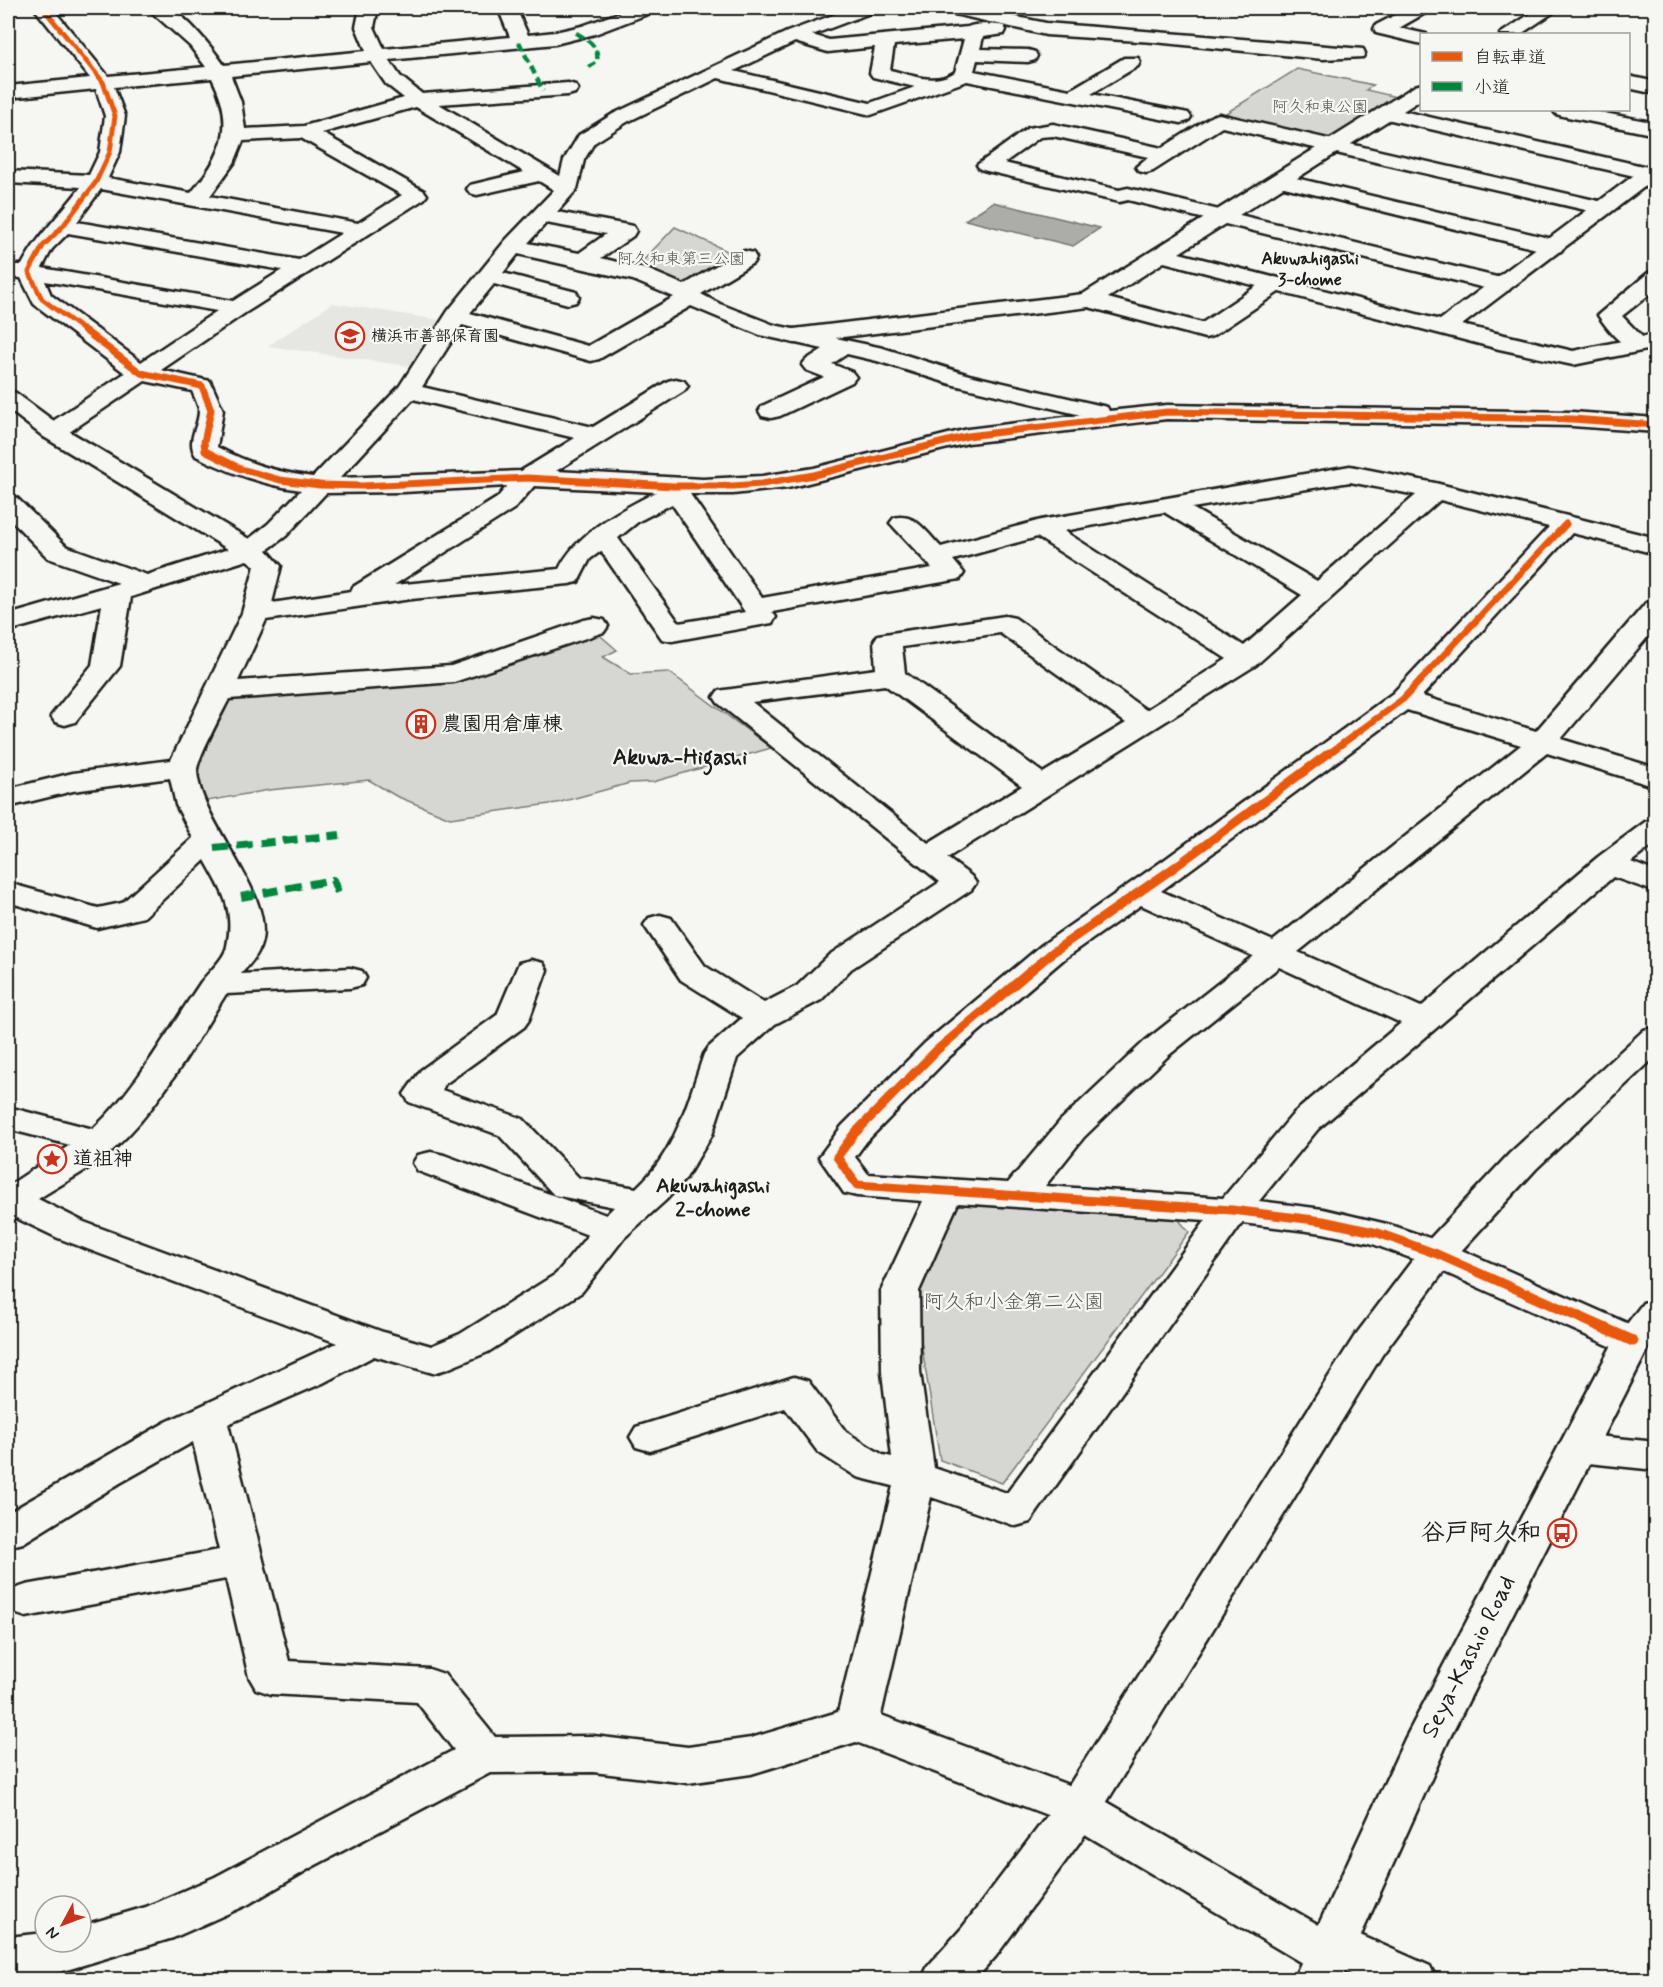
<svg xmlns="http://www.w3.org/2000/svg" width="1663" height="1987" font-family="Mynerve,'Klee One',sans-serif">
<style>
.built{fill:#e6e6e2}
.green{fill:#d6d6d2;stroke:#797977;stroke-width:1.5}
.water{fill:#acaca9;stroke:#727271;stroke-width:1.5}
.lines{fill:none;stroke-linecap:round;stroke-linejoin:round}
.minor-casing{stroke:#1c1c1c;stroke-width:5}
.tertiary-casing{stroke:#1c1c1c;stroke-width:5}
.secondary-casing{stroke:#1c1c1c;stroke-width:5}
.minor{fill:#f6f6f2;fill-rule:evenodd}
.tertiary{fill:#f6f6f2;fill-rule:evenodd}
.secondary{fill:#f6f6f2;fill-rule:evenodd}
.quiet-far1{stroke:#00873e;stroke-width:4.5;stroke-dasharray:9 4.5;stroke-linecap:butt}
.quiet{stroke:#00873e;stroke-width:8;stroke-dasharray:15 8;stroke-linecap:butt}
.cycleway-far3-casing{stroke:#f6f6f2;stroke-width:8}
.cycleway-far2-casing{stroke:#f6f6f2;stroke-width:10}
.cycleway-far1-casing{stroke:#f6f6f2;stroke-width:13}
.cycleway-casing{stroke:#f6f6f2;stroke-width:15}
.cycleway-far3{stroke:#e8590c;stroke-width:5}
.cycleway-far2{stroke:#e8590c;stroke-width:7}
.cycleway-far1{stroke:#e8590c;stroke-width:9}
.cycleway{stroke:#e8590c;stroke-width:11}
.labels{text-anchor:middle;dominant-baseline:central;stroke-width:4.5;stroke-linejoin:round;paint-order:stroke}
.far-park-label{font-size:16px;fill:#545453;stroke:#f6f6f2}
.far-poi-label{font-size:16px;font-weight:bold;fill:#1c1c1c;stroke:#f6f6f2;text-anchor:start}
.far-neighbourhood-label{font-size:18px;font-weight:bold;fill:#1c1c1c;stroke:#f6f6f2}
.poi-label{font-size:20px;font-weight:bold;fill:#1c1c1c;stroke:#f6f6f2;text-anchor:start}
.park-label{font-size:20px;fill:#545453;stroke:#f6f6f2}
.neighbourhood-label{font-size:21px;font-weight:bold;fill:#1c1c1c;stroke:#f6f6f2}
.quarter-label{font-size:22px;font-weight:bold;fill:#1c1c1c;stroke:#f6f6f2}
.near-poi-label{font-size:24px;font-weight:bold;fill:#1c1c1c;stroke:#f6f6f2;text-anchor:end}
.near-street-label{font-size:24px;fill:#1c1c1c;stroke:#f6f6f2}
</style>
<rect width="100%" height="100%" fill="#f6f6f2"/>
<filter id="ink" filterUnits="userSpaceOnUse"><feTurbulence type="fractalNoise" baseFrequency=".0167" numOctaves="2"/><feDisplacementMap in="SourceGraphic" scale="12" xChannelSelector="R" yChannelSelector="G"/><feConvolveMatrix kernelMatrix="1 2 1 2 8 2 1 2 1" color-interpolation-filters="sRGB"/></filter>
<g filter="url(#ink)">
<path class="built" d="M 333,303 L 446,321 L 415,367 L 268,346 Z"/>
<path class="green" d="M 1297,69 L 1373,85 L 1366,90 L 1397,97 L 1329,142 L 1218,118 Z
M 675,227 L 736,255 L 685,288 L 635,269 Z
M 594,630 L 617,650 L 603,657 L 631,674 L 669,672 L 771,748 L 653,782 L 630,783 L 557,803 L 450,818 L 396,796 L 369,780 L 269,790 L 202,802 L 193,763 L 220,696 L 451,678 Z
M 952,1200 L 1175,1215 L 1189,1232 L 1002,1483 L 940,1460 L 912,1285 Z"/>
<path class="water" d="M 993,202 L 1100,228 L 1073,246 L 965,220 Z"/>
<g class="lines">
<g class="minor-casing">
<path id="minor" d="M 34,8 L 52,8 L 108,76 L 206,67 L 190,46 L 147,8 C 153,8 161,6 167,8 C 184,12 214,50 224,65 L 366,51 L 356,27 L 360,8 L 378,8 L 374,27 L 384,49 L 510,37 L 498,8 L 516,8 L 528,35 L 555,32 L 582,26 L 632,8 L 656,8 L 653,12 L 595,34 L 555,44 L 389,60 L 400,76 L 422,94 L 568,83 L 575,85 L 578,89 L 575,93 L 568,95 L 439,104 L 560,176 L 564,160 L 579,135 L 613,114 L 787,32 L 852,8 L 876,8 L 873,12 L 812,35 L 829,40 L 968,27 C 976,23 994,24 1004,26 L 1006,30 L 1004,34 L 983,37 L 980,49 L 1028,50 L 1035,52 L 1037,56 L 1035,60 L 1028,62 L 977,60 L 974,71 L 1070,90 L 1124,58 L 1138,58 L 1140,62 L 1138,66 L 1091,94 L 1188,113 L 1191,117 L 1188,121 L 1181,123 L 967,81 L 871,115 L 718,78 L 627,122 L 594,143 L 584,160 L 577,189 L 557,212 L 633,226 L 636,231 L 633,236 L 601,258 L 649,270 L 684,285 L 737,253 L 745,251 L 753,253 L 756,258 L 753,263 L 701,294 L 720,304 L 774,325 L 883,348 L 969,375 L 1107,407 L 1109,411 L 1167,405 L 1572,412 L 1656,418 L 1656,432 L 1572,426 L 1167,419 L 968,443 L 788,488 L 733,494 L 690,494 L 762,598 L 932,568 L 890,523 L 894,518 C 915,512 927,533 941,547 L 1041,520 L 1350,466 L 1435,483 L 1656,538 L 1656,554 L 1572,533 L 1422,696 L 1536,731 L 1646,603 L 1656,601 L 1656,627 L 1561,739 L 1656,768 L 1656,787 L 1547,753 L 1298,952 L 1421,1007 L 1598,857 L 1645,822 L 1656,819 L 1656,843 L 1631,862 L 1656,872 L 1656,892 L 1613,877 L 1318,1129 L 1259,1201 L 1323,1209 L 1391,1225 L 1450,1245 L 1647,1332 L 1652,1341 L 1647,1350 L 1633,1354 L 1619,1350 L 1424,1263 L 1370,1243 L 1323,1233 L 1242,1223 L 1030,1522 L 1016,1526 L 931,1497 L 881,1715 L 1095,1795 L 1324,1928 L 1334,1925 L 1351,1931 L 1430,1966 L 1437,1980 L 1363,1980 L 1342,1970 L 1329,1975 L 1312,1969 L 1063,1821 L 856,1742 L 751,1774 L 688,1783 L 593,1772 L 490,1773 L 312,1867 L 247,1905 L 173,1938 L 60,1972 L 8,1977 L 8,1937 L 45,1933 L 45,1942 L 81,1942 L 81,1926 L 146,1907 L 215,1877 L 454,1750 L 417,1702 L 271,1694 L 256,1689 L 249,1677 L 226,1579 L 26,1617 L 11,1612 C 7,1604 7,1598 11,1590 L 26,1585 L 219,1550 L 193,1442 L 120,1483 L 23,1543 L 8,1547 L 8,1513 L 166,1422 L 337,1343 L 58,1238 L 8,1214 L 8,1186 L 70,1145 L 8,1129 L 8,1107 L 93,1129 C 137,1088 167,1032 201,982 C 209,972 225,958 227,946 C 235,908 222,891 205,860 L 144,917 L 97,928 L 8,902 L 8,883 L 98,908 L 122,903 L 193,838 L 176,805 L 170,778 L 73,791 L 8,807 L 8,789 L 73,773 L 171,760 L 242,613 L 255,566 L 247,560 L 131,597 L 120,666 L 75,722 L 65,725 L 55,722 L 51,716 L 92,665 L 102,605 L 8,631 L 8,615 L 119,583 L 48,558 L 8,517 L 8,495 L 17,498 L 66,546 L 147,575 L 241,545 L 268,524 L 301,490 C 263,485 230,473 196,456 C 185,440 200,426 199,409 C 198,404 194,396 192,391 L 145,381 L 62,437 L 53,439 L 44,437 L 41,432 L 44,427 L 125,373 L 34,304 L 21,278 L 8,277 L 8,265 L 22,265 C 37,236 61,214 81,187 L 8,183 L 8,171 L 89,175 L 100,152 L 105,116 L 96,89 L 8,98 L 8,86 L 90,78 ZM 964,39 L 955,72 C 934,86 912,75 890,70 L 894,45 ZM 795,42 L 828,52 L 875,47 L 870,73 L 873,77 L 915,87 L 870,103 L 734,71 ZM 371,62 L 386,84 L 404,98 L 304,126 L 245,129 L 241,102 L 231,76 ZM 212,78 C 236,125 223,155 191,193 L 108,178 L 120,152 L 125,116 L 114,87 ZM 416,107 L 524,172 L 470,185 L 467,189 L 470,193 L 477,195 L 539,181 L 554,190 L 505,241 L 448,311 L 399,387 L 313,477 C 276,472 250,464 217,447 L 223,410 L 210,381 L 161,370 L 245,313 L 424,199 L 427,195 L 424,191 L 322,133 ZM 301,138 L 402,195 L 358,223 L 210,196 L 234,163 L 243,141 ZM 101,189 L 342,233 L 299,260 L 77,222 ZM 546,223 L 606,234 L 579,253 L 528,243 ZM 68,233 L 282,270 L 233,301 L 42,268 L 52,249 ZM 518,254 L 633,280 L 674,297 L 588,346 L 470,313 L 494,284 L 568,304 L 576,302 L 579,297 L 576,292 L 503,273 ZM 45,281 L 217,311 L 141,362 L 51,295 ZM 691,306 L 760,335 L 823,349 L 806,360 L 802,365 L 806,370 L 824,377 L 762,406 L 759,411 L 762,416 L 771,418 L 780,416 L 852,382 L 856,377 L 852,372 L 832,364 L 847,354 L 877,361 L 954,385 L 1081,415 L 968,429 L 814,468 L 762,476 L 703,479 L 556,471 L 684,391 L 688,386 L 684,381 L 676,379 L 668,381 L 593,427 L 422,387 L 462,325 L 591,361 L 599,359 ZM 413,399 L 575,438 L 521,471 L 340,478 ZM 1350,482 L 1416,495 L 1317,581 L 1192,508 ZM 507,486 L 497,498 L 353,587 L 351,591 L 272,603 L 281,566 L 267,550 L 286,536 L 326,493 L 404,492 ZM 534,486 L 656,492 C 621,510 577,532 559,569 L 394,585 L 515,508 ZM 1440,500 L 1549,527 L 1393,693 L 1164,860 L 1042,945 L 925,1043 L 842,1126 L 819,1157 L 844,1193 L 857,1196 L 923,1201 L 881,1291 L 882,1372 L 892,1457 L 883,1455 L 846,1432 L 808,1381 L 794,1377 L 636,1427 L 630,1437 L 636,1447 L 650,1451 L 785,1408 L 818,1452 L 857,1477 L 893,1486 L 838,1712 L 751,1738 L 688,1747 L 593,1736 L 495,1737 L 444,1674 L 429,1669 L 289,1661 L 228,1424 L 323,1383 L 374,1356 L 433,1373 L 447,1369 L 488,1352 L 582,1292 L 624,1238 L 666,1200 L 686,1178 L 712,1135 L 737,1058 L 775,1024 L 821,1000 L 851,969 L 971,890 L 976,883 L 971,876 L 947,858 L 1256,665 ZM 672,504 L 745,612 L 679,623 L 618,538 L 639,521 ZM 1164,512 L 1302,595 L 1244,646 L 1064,531 ZM 1037,537 L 1227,659 L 1146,710 L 1015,618 L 1005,616 L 878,635 L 874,641 L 876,669 L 718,691 L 714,697 L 718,703 L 940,882 L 829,955 L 797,986 L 764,1003 L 705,966 L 671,918 L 660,915 L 649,918 L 644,925 L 681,980 L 742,1018 L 709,1047 L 704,1054 C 687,1103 676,1152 636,1188 L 579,1178 L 523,1119 L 442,1090 L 445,1084 L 524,1027 L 529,1020 L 547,970 L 543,963 L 531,960 L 519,963 L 497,1015 L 421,1070 L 404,1094 L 409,1102 L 499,1135 L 554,1195 L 614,1207 L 606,1215 L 444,1155 L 431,1152 L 418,1155 L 413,1163 L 418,1171 L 588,1235 L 556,1274 L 460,1334 L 431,1346 L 383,1332 L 84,1222 L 38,1199 C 63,1183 93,1168 115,1148 C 161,1106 193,1046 226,994 L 350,988 L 362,985 L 366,978 L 362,971 L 350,968 L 241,974 C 247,967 254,960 258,952 C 284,901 199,825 197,770 C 197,759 223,711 229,699 L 454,682 L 604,632 L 608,626 L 604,620 L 594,618 L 584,620 L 451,666 L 238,681 L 266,620 L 411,599 L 569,584 L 578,582 L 590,559 L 601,551 L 662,639 L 672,641 L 772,623 L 776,617 L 772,612 L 960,579 L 964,573 L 953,560 ZM 1000,633 L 1126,723 L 1043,773 L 905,673 L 902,647 ZM 885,685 L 1022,786 L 928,843 L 752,702 ZM 1407,710 L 1521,745 L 1273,941 L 1161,891 ZM 1141,905 L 1253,956 L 1145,1041 L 1060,1121 L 1008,1183 L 868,1174 L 855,1157 L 866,1142 L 949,1057 L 1064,959 ZM 1279,967 L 1401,1023 L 1294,1113 L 1223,1198 L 1045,1186 L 1084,1137 L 1169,1055 ZM 958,1203 L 1206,1220 L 1007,1493 L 934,1468 L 920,1372 L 919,1291 Z
M 943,8 L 974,8 L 1046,23 L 1363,49 L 1365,53 L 1363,57 L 1323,59 L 1154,42 L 1046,35 L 946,12 Z
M 1409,8 L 1430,8 L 1427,12 L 1399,28 L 1426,34 L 1422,34 L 1422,44 L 1376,33 L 1374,29 L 1376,25 Z
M 1628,76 L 1656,82 L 1656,94 L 1628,88 Z
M 1385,107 L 1656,169 L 1656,181 L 1378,117 L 1375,113 L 1378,109 Z
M 1553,110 L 1589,110 L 1656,123 L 1656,135 L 1563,116 L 1556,114 Z
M 1219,114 L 1603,202 L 1610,204 L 1614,208 L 1610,212 L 1603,214 L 1222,127 L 1153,171 L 1146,173 L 1139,171 L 1136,167 L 1148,157 L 1053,136 L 1040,137 L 1004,163 L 1119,190 L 1128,188 L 1509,280 L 1512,285 L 1509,290 L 1501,292 L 1128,200 L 1119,202 L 987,171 L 980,169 L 977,165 L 1028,128 L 1053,124 L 1162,148 L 1212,116 Z
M 1279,174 L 1561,241 L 1564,246 L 1561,251 L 1553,253 L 1272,184 L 1269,180 L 1272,176 Z
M 1656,271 L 1656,289 L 1622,316 L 1650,345 L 1646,350 C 1627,355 1608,330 1598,315 L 1648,273 Z
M 1275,277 L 1283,279 L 1286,284 L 1283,289 L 1213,336 L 1205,338 L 1081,305 L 1078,300 L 1081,295 L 1089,293 L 1202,323 L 1267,279 Z
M 1578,1434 L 1656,1442 L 1656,1470 L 1578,1462 L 1564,1458 L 1558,1448 L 1564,1438 Z"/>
</g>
<g class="tertiary-casing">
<path id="tertiary" d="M 1539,8 L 1560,8 L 1521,34 L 1500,34 Z
M 1422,84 L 1422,99 L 1179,253 L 1440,320 L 1649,164 L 1656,162 L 1656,178 L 1462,325 L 1573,351 L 1656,334 L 1656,348 L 1573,365 L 1499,349 L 1164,262 L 1097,305 L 1089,307 L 794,343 L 786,341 L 782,336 L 786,331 L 794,329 L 1083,294 L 1415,86 Z
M 8,391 L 16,393 L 62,427 L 259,545 L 263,551 L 259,557 L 250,559 L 241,557 L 44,437 L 8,409 Z
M 1656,1027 L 1656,1056 L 1536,1169 L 1450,1263 L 1382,1355 L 1095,1821 L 996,1956 L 975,1980 L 921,1980 L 928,1966 L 962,1928 L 1063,1795 L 1354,1337 L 1424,1245 L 1510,1153 L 1644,1030 Z"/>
</g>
<g class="secondary-casing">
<path id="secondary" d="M 1656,1299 L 1656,1339 L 1649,1347 L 1449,1739 L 1341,1980 L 1293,1980 L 1405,1739 L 1614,1341 L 1643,1303 Z"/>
</g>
<use href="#minor" class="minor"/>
<use href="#tertiary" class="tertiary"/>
<use href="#secondary" class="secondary"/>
<path class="quiet-far1" d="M 576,33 C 588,40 600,47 597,62 L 589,67
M 519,42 L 543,91"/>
<path class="quiet" d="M 214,848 L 340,835
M 241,897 L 333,880 L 341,900"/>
<g class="cycleway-far3-casing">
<path id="cycleway-far3" d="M 43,8 L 103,82 L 115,116 L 110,152 L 96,182 L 63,226 L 43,246 L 29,272 L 42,299 L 86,332"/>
</g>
<g class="cycleway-far2-casing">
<path id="cycleway-far2" d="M 84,330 L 141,373 L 202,386 L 211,410 L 204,442 L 205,451 L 241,469 L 280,480 L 320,485 L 362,486 L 527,478 L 674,486 L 733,486 L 762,484 L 814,475 L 968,436 L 1167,412 L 1572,419 L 1656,425
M 1327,755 L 1403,699 L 1566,524"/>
</g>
<g class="cycleway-far1-casing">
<path id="cycleway-far1" d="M 1329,753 L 1175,867 L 1053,952 L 937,1050 L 854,1134 L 837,1157 L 857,1185 L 1232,1210 L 1323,1221 L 1378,1233 L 1437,1254 L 1531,1296"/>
</g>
<g class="cycleway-casing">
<path id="cycleway" d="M 1528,1294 L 1633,1341"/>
</g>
<use href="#cycleway-far3" class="cycleway-far3"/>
<use href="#cycleway-far2" class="cycleway-far2"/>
<use href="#cycleway-far1" class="cycleway-far1"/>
<use href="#cycleway" class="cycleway"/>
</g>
</g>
<defs>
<g id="school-ring" transform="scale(1.5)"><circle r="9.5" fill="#f6f6f2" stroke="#c8321e" stroke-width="1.5"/><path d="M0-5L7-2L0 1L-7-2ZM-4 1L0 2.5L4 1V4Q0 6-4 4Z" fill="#c8321e"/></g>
<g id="building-ring" transform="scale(1.5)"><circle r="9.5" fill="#f6f6f2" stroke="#c8321e" stroke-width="1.5"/><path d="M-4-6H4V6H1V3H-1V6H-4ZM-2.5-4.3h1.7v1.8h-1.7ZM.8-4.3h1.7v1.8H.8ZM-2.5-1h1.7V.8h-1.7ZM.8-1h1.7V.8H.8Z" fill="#c8321e"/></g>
<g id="sight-ring" transform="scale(1.5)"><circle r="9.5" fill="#f6f6f2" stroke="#c8321e" stroke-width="1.5"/><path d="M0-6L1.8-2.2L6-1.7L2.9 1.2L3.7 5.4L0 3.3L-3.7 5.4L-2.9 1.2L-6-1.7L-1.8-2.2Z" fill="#c8321e"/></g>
<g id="bus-ring" transform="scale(1.5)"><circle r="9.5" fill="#f6f6f2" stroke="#c8321e" stroke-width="1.5"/><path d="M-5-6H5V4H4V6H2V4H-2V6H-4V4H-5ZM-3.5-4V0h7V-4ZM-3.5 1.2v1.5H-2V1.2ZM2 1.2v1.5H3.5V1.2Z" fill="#c8321e"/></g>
</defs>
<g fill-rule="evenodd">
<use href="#school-ring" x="350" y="336"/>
<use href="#building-ring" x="421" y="724"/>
<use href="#sight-ring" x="52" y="1159"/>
<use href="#bus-ring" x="1562" y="1533"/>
</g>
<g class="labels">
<g class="far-park-label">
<text x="1320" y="107">阿久和東公園</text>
<text x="681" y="259">阿久和東第三公園</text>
</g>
<g class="far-poi-label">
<text x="371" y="336">横浜市善部保育園</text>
</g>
<g class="far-neighbourhood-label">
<text x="1310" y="259">Akuwahigashi<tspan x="1310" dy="21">3-chome</tspan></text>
</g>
<g class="poi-label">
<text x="442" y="724">農園用倉庫棟</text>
<text x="73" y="1159">道祖神</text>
</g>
<g class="park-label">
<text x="1014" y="1302">阿久和小金第二公園</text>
</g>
<g class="neighbourhood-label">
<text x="713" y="1186">Akuwahigashi<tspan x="713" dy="24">2-chome</tspan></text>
</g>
<g class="quarter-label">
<text x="680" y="758">Akuwa-Higashi</text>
</g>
<g class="near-poi-label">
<text x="1541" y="1533">谷戸阿久和</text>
</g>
<g class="near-street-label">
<text transform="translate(1469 1657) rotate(-63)">Seya-Kashio Road</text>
</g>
</g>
<rect width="1663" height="1987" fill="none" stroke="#f6f6f2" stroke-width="30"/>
<rect x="15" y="15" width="1633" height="1957" fill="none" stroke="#1c1c1c" stroke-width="2" filter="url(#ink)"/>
<rect x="1420" y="33" width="210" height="78" fill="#f6f6f2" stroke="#9f9f9c" stroke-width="1.5"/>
<rect x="1432" y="52" width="30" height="9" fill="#e8590c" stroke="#9f9f9c" stroke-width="1.5"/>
<text x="1474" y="63" font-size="18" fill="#1c1c1c">自転車道</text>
<rect x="1432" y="82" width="30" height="9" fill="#00873e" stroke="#9f9f9c" stroke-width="1.5"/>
<text x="1474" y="93" font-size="18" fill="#1c1c1c">小道</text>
<g transform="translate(63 1924) rotate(229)"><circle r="28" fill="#f6f6f2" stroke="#9f9f9c" stroke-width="1.5"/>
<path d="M0-4.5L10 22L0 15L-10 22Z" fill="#c8321e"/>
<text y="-9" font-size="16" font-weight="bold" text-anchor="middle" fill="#1c1c1c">N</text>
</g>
</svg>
